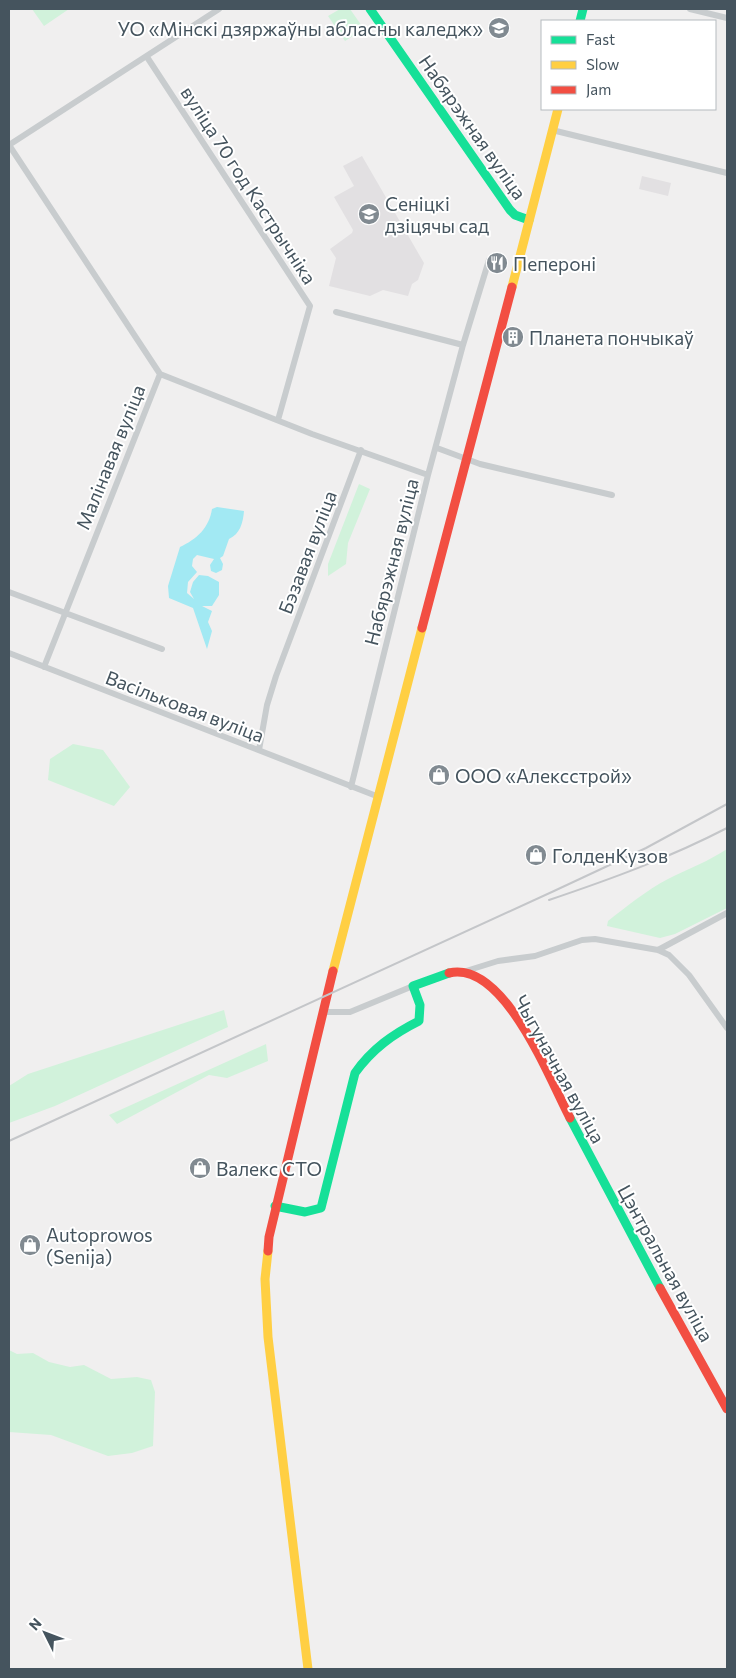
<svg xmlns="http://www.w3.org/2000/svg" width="736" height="1678" font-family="Commissioner,sans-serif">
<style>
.education{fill:#e2e0e2}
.green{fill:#d1f2db}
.water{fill:#a2e9f3}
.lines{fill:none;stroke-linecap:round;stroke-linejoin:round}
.street{stroke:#c8ccce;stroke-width:6}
.fast{stroke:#16e098;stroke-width:9}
.slow{stroke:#ffcf43;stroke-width:9}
.jam{stroke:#f24e42;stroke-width:9}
.rail{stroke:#c4c6c9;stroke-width:2}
.labels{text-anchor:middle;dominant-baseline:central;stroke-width:4;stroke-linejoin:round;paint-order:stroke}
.poi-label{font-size:19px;fill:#45545e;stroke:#fff;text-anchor:start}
.street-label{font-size:19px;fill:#45545e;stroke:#fff}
</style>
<rect width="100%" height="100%" fill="#f0efef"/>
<path class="education" d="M 362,156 L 424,263 L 418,280 L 412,284 L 408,296 L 383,290 L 370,296 L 329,286 L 336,258 L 330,249 L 352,233 L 353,230 L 334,197 L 354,186 L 343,166 Z
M 642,176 L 671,183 L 668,196 L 639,189 Z"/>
<path class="green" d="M 32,9 L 69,9 L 44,26 Z
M 340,9 L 350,9 L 364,29 L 345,41 L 328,16 Z
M 359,484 L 370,489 L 348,543 L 346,564 L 328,576 L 328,564 Z
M 73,744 L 103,750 L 130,787 L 114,806 L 48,780 L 50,759 Z
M 727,849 L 727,908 L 675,934 L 660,938 L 607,926 L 608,921 C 627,906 647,890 668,879 C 688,869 709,861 727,849 Z
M 224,1010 L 228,1027 L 55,1106 L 9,1123 L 9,1086 L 28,1074 Z
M 266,1044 L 268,1061 L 227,1078 L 209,1075 L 117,1124 L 109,1115 Z
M 9,1350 L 17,1354 L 33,1353 L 49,1362 L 70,1367 L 84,1365 L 111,1379 L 137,1377 L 151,1380 L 155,1392 L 153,1446 L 132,1453 L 108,1456 L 51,1435 L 9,1432 Z"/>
<path class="water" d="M 217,507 L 244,511 C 243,523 240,534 229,539 L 223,556 L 220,558 L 223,564 L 222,570 L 216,573 L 211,571 L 210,565 L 214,559 L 197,555 L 193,559 L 192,566 L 197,572 L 188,582 L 187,593 L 194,599 L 190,592 L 193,582 L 199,575 L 208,576 L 219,582 L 219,595 L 212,606 L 202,606 L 212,611 L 208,622 L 212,631 L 207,649 L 193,608 L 169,598 L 168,586 L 180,547 C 197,539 209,528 212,509 Z"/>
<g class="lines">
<path class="street" d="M 690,9 L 727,18
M 147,57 L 310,306 L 278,420
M 552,130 L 727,173
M 9,145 L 160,374 L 44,667
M 9,145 L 219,9
M 336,312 L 463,345
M 160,374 L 312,434 L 428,475
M 437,448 L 480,464 L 612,495
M 9,592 L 162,649
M 9,653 L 379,797
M 259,750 L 267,705 L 276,676 L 361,450
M 351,787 L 428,475 L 463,345 L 489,260
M 658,950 L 727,913
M 466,971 L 498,961 L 535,956 L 582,940 L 595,939 L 658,950 L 669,955 L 689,975 L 727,1028
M 322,1012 L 350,1012 L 413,986"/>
<path class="fast" d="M 370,9 L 510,210 L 515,215 L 529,220
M 580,21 L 583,9
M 570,1118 L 660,1288
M 275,1206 L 305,1212 L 321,1208 L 355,1073 C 372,1049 393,1034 419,1021 L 420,1005 L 413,986 L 449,973"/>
<path class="slow" d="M 512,287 L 558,109
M 333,971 L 422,628
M 268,1251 L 265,1279 L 268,1337 L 308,1669"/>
<path class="jam" d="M 422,628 L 512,287
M 449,973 C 504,960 549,1078 570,1118
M 268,1251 L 269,1237 L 333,971
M 660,1288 L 727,1409"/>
<path class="rail" d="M 549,900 C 611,879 669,858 727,828
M 9,1141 L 554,891 L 646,848 L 727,804"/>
</g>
<defs>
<g id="university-disc" transform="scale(1.125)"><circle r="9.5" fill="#818a91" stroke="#fff"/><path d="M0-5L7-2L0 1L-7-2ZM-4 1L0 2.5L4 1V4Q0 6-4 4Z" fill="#fff"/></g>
<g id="school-disc" transform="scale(1.125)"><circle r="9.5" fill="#818a91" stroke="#fff"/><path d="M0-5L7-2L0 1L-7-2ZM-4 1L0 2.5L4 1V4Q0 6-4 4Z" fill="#fff"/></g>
<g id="restaurant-disc" transform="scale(1.125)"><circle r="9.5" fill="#818a91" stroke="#fff"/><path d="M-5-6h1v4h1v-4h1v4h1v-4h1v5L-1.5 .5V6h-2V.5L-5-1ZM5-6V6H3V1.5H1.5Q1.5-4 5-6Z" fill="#fff"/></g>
<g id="building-disc" transform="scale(1.125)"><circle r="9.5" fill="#818a91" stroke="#fff"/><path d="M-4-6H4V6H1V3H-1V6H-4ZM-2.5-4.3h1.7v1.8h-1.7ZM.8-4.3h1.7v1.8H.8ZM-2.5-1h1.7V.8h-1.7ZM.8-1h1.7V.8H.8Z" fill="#fff"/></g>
<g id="shop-disc" transform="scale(1.125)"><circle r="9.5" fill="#818a91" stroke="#fff"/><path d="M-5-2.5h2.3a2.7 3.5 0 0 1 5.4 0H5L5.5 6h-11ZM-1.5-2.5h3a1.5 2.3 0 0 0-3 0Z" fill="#fff"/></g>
</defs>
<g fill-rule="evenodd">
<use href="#university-disc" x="499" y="28"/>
<use href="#school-disc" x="369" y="214"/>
<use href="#restaurant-disc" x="497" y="263"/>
<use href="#building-disc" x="513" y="337"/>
<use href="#shop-disc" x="439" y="775"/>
<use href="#shop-disc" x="536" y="855"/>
<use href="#shop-disc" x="200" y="1168"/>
<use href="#shop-disc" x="30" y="1245"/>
</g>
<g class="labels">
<g class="poi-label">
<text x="483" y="28" text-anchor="end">УО «Мінскі дзяржаўны абласны каледж»</text>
<text x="385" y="203">Сеніцкі<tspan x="385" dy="22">дзіцячы сад</tspan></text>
<text x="513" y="263">Пепероні</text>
<text x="529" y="337">Планета пончыкаў</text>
<text x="455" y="775">ООО «Алексстрой»</text>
<text x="552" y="855">ГолденКузов</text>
<text x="216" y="1168">Валекс СТО</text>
<text x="46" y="1234">Autoprowos<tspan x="46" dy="22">(Senija)</tspan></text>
</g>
<g class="street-label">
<text transform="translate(473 127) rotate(55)">Набярэжная вуліца</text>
<text transform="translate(249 185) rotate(57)">вуліца 70 год Кастрычніка</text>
<text transform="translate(110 457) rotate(-68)">Малінавая вуліца</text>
<text transform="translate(307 552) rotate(-69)">Бэзавая вуліца</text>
<text transform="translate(391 562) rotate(-76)">Набярэжная вуліца</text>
<text transform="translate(185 706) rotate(21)">Васільковая вуліца</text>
<text transform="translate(560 1069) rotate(61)">Чыгуначная вуліца</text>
<text transform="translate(666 1263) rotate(61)">Цэнтральная вуліца</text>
</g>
</g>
<rect width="736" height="1678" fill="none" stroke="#45545e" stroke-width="20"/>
<rect x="541" y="20" width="175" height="90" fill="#ffffff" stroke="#b5bbbf"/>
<rect x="551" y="36" width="25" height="8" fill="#16e098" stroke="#b5bbbf"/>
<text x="586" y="45" font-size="15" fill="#45545e">Fast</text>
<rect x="551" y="61" width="25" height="8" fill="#ffcf43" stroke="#b5bbbf"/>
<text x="586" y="70" font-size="15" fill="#45545e">Slow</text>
<rect x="551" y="86" width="25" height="8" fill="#f24e42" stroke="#b5bbbf"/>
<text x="586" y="95" font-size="15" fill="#45545e">Jam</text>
<g transform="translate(45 1633) rotate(312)" stroke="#ffffff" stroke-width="4" paint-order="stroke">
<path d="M0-4L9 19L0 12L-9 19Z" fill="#45545e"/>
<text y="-8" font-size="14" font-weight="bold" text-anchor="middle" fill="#45545e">N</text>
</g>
</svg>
